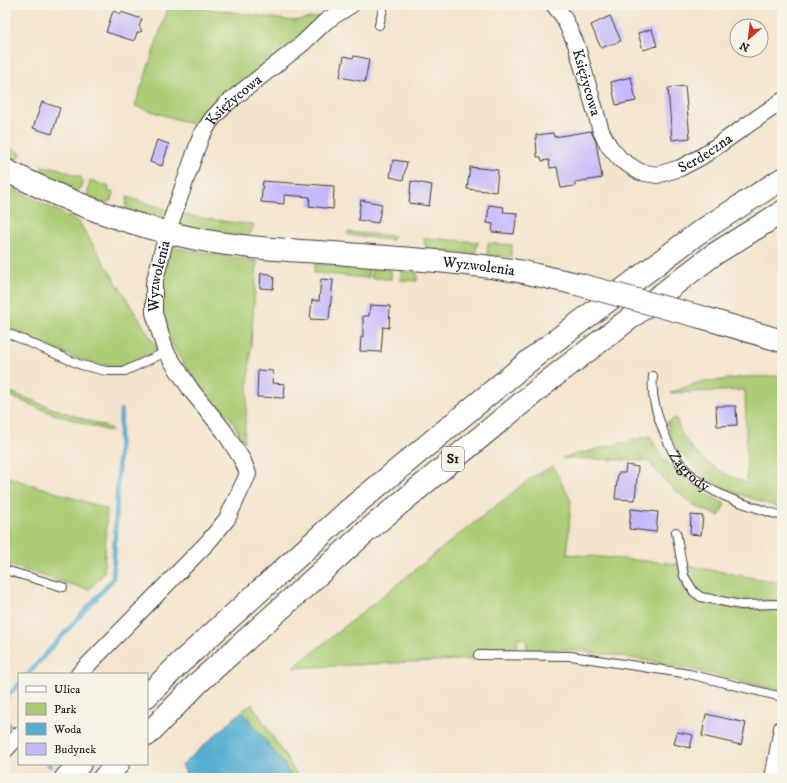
<svg xmlns="http://www.w3.org/2000/svg" width="787" height="783" font-family="'IM FELL DW Pica',serif">
<style>
.green{fill:#accc74;stroke:#647448}
.water{fill:#55add2;stroke:#386477}
.lines{fill:none;stroke-linecap:round;stroke-linejoin:round}
.stream{stroke:#55add2;stroke-width:4.5}
.building{fill:#c5b8fc}
.lane-casing{stroke:#3c3a37;stroke-width:10}
.street-casing{stroke:#3c3a37;stroke-width:18}
.secondary-casing{stroke:#3c3a37;stroke-width:24}
.highway-casing{stroke:#3c3a37;stroke-width:24}
.lane{stroke:#fff;stroke-width:8}
.street{stroke:#fff;stroke-width:16}
.secondary{stroke:#fff;stroke-width:22}
.highway{stroke:#fff;stroke-width:22}
.secondary-bridge-casing{stroke:#3c3a37;stroke-width:24;stroke-linecap:butt}
.secondary-bridge{stroke:#fff;stroke-width:22}
.labels{text-anchor:middle;dominant-baseline:central;stroke-width:3;stroke-linejoin:round;paint-order:stroke}
.shield{fill:#f7f3e8;stroke:#5e5c59;stroke-width:1}
.shield-label{font-size:14px;font-weight:bold;fill:#1c1c1c}
.street-label{font-size:15px;fill:#1c1c1c;stroke:#f7f3e8}
</style>
<rect width="100%" height="100%" fill="#f7f3e8"/>
<filter id="ink" filterUnits="userSpaceOnUse"><feTurbulence type="fractalNoise" baseFrequency=".025" numOctaves="2"/><feDisplacementMap in="SourceGraphic" scale="8" xChannelSelector="R" yChannelSelector="G"/><feConvolveMatrix kernelMatrix="1 2 1 2 8 2 1 2 1" color-interpolation-filters="sRGB"/></filter>
<filter id="wash" filterUnits="userSpaceOnUse"><feTurbulence type="fractalNoise" baseFrequency=".012" numOctaves="4" result="noise"/><feDisplacementMap in="SourceGraphic" scale="16" xChannelSelector="R" yChannelSelector="G"/><feGaussianBlur stdDeviation="0.9" result="paint"/><feColorMatrix in="noise" values="0 0 0 0 0 0 0 0 0 0 0 0 0 0 0 0 0 1.4 0 .05"/><feComposite in="paint" operator="in"/></filter>
<g filter="url(#wash)">
<rect width="100%" height="100%" fill="#f4e4cd"/>
<path class="green" d="M 169,5 L 192,5 L 209,9 L 294,21 L 322,16 L 299,39 L 207,113 L 198,126 L 135,106 Z
M 5,145 L 22,154 C 17,160 12,163 5,159 Z
M 42,165 L 50,169 L 51,166 L 81,177 C 84,184 80,189 75,193 L 43,177 Z
M 90,180 L 109,187 L 108,191 L 114,193 L 112,199 L 107,203 L 87,200 Z
M 5,184 L 79,222 L 157,348 C 146,354 134,363 122,366 C 94,371 32,338 5,327 Z
M 127,197 L 171,211 L 166,224 L 128,211 L 126,206 Z
M 177,214 L 235,223 L 254,224 L 251,233 L 247,237 L 176,227 Z
M 347,232 L 394,236 L 391,240 L 348,235 Z
M 424,238 L 478,242 L 475,254 L 432,250 L 425,246 Z
M 488,243 L 512,245 L 511,257 L 487,255 Z
M 170,247 L 257,261 L 244,442 L 231,419 L 191,375 L 172,345 L 161,314 L 161,293 L 165,267 Z
M 315,264 L 369,268 L 368,278 L 314,273 Z
M 372,268 L 391,270 L 391,279 L 371,278 Z
M 401,271 L 417,272 L 417,281 L 400,280 Z
M 782,376 L 782,509 L 728,490 L 702,475 L 680,452 L 671,438 L 667,422 L 676,418 C 684,451 716,472 747,483 L 745,390 L 670,393 L 697,383 L 745,377 Z
M 5,390 L 49,407 L 110,428 L 111,432 L 48,412 L 5,394 Z
M 650,436 C 654,443 657,451 662,457 C 679,478 702,491 725,504 L 719,516 L 695,506 L 671,487 L 648,461 L 562,458 Z
M 553,466 L 571,501 L 567,554 L 678,564 C 679,570 680,576 682,582 C 698,614 752,608 782,609 L 782,682 L 781,688 L 776,690 C 708,673 640,656 569,650 C 556,649 543,650 530,650 L 527,649 L 526,638 L 517,638 L 517,646 L 511,652 L 475,652 L 476,659 L 293,668 L 451,541 L 531,478 Z
M 5,476 L 107,509 L 104,573 L 89,590 L 5,564 Z
M 684,565 L 782,583 L 782,601 C 761,600 715,605 699,592 C 691,584 688,575 684,565 Z
M 252,704 L 299,778 L 292,778 L 283,763 L 242,711 Z"/>
<path class="water" d="M 242,711 L 283,763 L 292,778 L 188,778 L 182,765 Z"/>
<g class="lines">
<path class="stream" d="M 28,674 L 113,579 L 121,410
M 5,699 L 19,684
M 5,721 L 10,726
M 48,764 L 50,766"/>
</g>
<g id="blocks">
<path class="building" d="M 113,11 L 121,14 L 121,12 L 142,19 L 139,26 L 142,31 L 137,33 L 134,41 L 106,32 Z
M 610,16 L 621,41 L 601,48 L 591,25 Z
M 652,29 L 657,46 L 643,50 L 638,33 Z
M 344,56 L 353,58 L 354,56 L 369,59 L 365,82 L 340,77 Z
M 631,77 L 636,101 L 616,105 L 611,82 Z
M 685,86 L 690,138 L 672,140 L 668,88 Z
M 42,102 L 60,108 L 52,134 L 33,128 Z
M 591,131 L 596,142 L 602,178 L 575,182 L 575,186 L 561,188 L 557,167 L 550,168 L 549,160 L 542,161 L 541,157 L 537,157 L 536,135 L 553,133 L 554,137 Z
M 157,140 L 169,144 L 162,166 L 150,162 Z
M 393,160 L 407,162 L 403,180 L 390,177 Z
M 470,167 L 498,170 L 496,192 L 467,189 Z
M 263,181 L 334,186 L 333,209 L 309,206 L 310,197 L 284,195 L 284,204 L 261,202 Z
M 411,181 L 432,185 L 429,206 L 409,203 Z
M 361,200 L 382,204 L 378,223 L 358,220 Z
M 489,205 L 504,207 L 503,212 L 517,213 L 514,234 L 492,232 L 493,224 L 487,223 Z
M 261,273 L 270,274 L 274,278 L 273,289 L 260,288 Z
M 321,279 L 333,280 L 329,320 L 310,319 L 312,300 L 319,301 Z
M 370,305 L 390,306 L 389,328 L 383,327 L 381,352 L 360,351 L 361,337 L 363,337 L 363,316 L 369,316 Z
M 258,370 L 273,371 L 272,383 L 285,384 L 284,398 L 257,397 Z
M 716,406 L 736,406 L 737,425 L 717,426 Z
M 626,465 L 638,467 L 635,500 L 615,499 L 618,473 L 625,473 Z
M 631,509 L 658,512 L 656,532 L 629,529 Z
M 691,515 L 703,516 L 701,535 L 690,534 Z
M 706,714 L 746,723 L 741,745 L 702,736 Z
M 677,732 L 693,735 L 690,748 L 674,744 Z"/>
</g>
</g>
<g filter="url(#ink)">
<use href="#blocks" fill-opacity="0" stroke="#3c3a37" stroke-width="1"/>
<g class="lines">
<g class="lane-casing">
<g id="lane">
<path d="M 379,25 L 384,5"/>
<path d="M 5,332 L 81,365 L 106,371 L 125,371 L 166,352"/>
<path id="s1" d="M 653,376 C 651,395 656,412 663,430 C 669,445 676,461 688,472 C 711,496 751,506 782,516"/>
<path d="M 676,532 L 684,576 L 694,592 L 701,597 L 741,605 L 782,604"/>
<path d="M 5,570 L 63,587"/>
<path d="M 478,655 L 571,656 L 689,674 L 782,697"/>
</g>
</g>
<g class="street-casing">
<g id="street">
<path id="s2" d="M 554,5 L 563,16 L 576,44 L 601,131 L 609,146 L 621,160 L 640,172 L 657,175 L 680,168 L 701,157 L 782,101"/>
<path id="s3" d="M 79,674 L 208,542 L 227,519 L 248,474 L 243,461 L 224,431 L 191,390 L 166,352 L 154,313 L 154,284 L 167,233 L 201,136 L 212,119 L 226,104 L 302,44 L 326,21 L 351,5"/>
<path d="M 5,750 L 19,735"/>
<path d="M 773,778 L 782,728"/>
</g>
</g>
<g class="secondary-casing">
<g id="secondary">
<path id="s4" d="M 5,170 C 69,202 126,225 197,239 C 246,249 297,250 347,254 C 404,258 462,262 518,271 C 538,275 558,280 577,284"/>
<path d="M 701,317 L 782,341"/>
</g>
</g>
<g class="highway-casing">
<path id="highway" d="M 147,696 L 179,664 L 350,509 L 535,356 L 698,233 L 782,179
M 147,735 L 198,683 L 368,530 L 552,378 L 713,255 L 782,212
M 66,778 L 80,764
M 104,778 L 118,764"/>
</g>
<use href="#lane" class="lane"/>
<use href="#street" class="street"/>
<use href="#secondary" class="secondary"/>
<use href="#highway" class="highway"/>
<g class="secondary-bridge-casing">
<path id="secondary-bridge" d="M 577,284 L 701,317"/>
</g>
<use href="#secondary-bridge" class="secondary-bridge"/>
</g>
</g>
<g class="labels">
<rect class="shield" x="442" y="447" width="22" height="24" rx="3"/>
<g class="shield-label">
<text x="453" y="459">S1</text>
</g>
<g class="street-label">
<text stroke="none"><textPath href="#s2" startOffset="85">Księżycowa</textPath></text>
<text stroke="none"><textPath href="#s3" startOffset="686">Księżycowa</textPath></text>
<text stroke="none"><textPath href="#s2" startOffset="264">Serdeczna</textPath></text>
<text stroke="none"><textPath href="#s4" startOffset="488">Wyzwolenia</textPath></text>
<text stroke="none"><textPath href="#s3" startOffset="490">Wyzwolenia</textPath></text>
<text stroke="none"><textPath href="#s1" startOffset="105">Zagrody</textPath></text>
</g>
</g>
<rect width="787" height="783" fill="none" stroke="#f7f3e8" stroke-width="20"/>
<rect x="18" y="673" width="130" height="92" fill="#f7f3e8" stroke="#9f9d96"/>
<rect x="26" y="686" width="20" height="6" fill="#ffffff" stroke="#9f9d96"/>
<text x="54" y="693" font-size="12" fill="#1c1c1c">Ulica</text>
<rect x="26" y="703" width="20" height="12" fill="#accc74" stroke="#9f9d96"/>
<text x="54" y="713" font-size="12" fill="#1c1c1c">Park</text>
<rect x="26" y="723" width="20" height="12" fill="#55add2" stroke="#9f9d96"/>
<text x="54" y="733" font-size="12" fill="#1c1c1c">Woda</text>
<rect x="26" y="743" width="20" height="12" fill="#c5b8fc" stroke="#9f9d96"/>
<text x="54" y="753" font-size="12" fill="#1c1c1c">Budynek</text>
<g transform="translate(749 38) rotate(208)"><circle r="19" fill="#f7f3e8" stroke="#9f9d96"/>
<path d="M0-3L7 15L0 10L-7 15Z" fill="#c8321e"/>
<text y="-6" font-size="11" font-weight="bold" text-anchor="middle" fill="#1c1c1c">N</text>
</g>
</svg>
